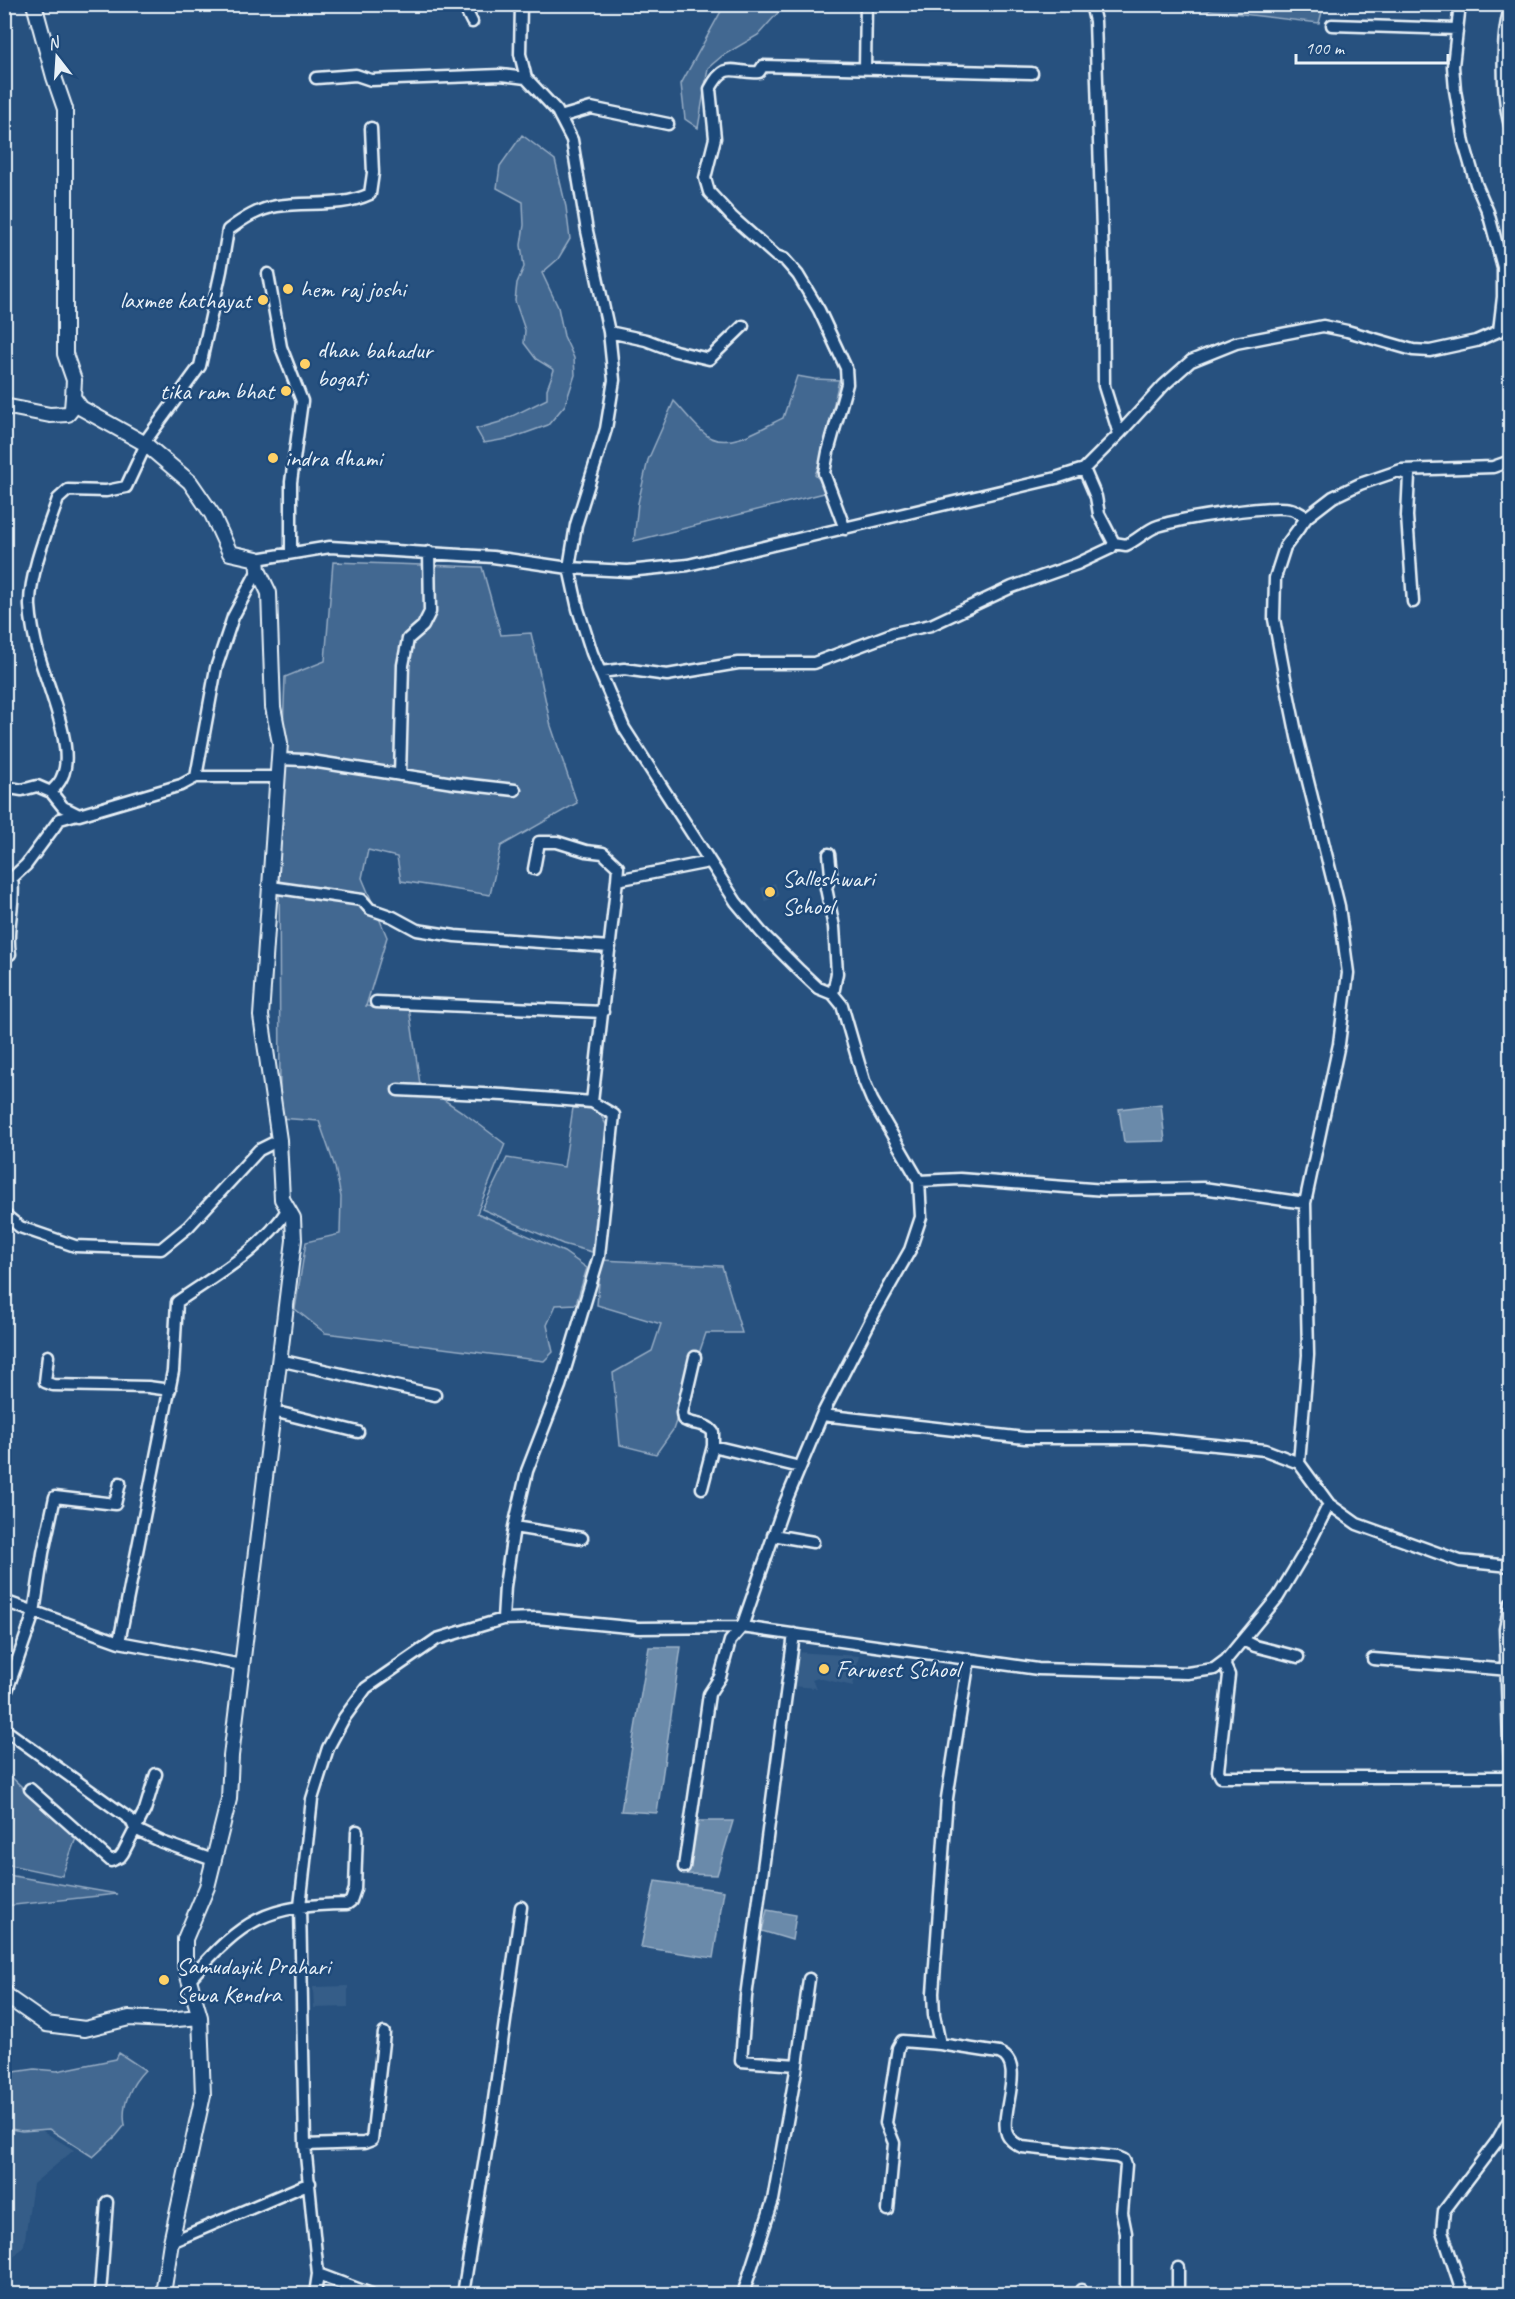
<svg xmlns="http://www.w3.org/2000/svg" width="1515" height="2299" font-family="Caveat,sans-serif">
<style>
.built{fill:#355d88}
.green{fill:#436891;stroke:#96acc4;stroke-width:1.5}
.water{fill:#6b8aaa;stroke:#9db3c9;stroke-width:1.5}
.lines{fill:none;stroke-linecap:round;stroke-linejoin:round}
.street-casing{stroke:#e8f1f8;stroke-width:15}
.secondary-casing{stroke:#e8f1f8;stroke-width:18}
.street{stroke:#1f4a7a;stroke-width:10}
.secondary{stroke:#1f4a7a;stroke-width:14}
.poi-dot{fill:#ffd166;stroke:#1f4a7a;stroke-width:2}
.labels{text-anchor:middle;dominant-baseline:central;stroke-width:5;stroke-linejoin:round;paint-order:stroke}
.poi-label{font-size:24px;fill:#e8f1f8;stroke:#1f4a7a;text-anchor:start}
</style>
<rect width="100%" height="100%" fill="#27517f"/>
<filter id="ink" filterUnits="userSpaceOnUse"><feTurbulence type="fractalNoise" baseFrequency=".0167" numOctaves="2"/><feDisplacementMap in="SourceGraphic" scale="12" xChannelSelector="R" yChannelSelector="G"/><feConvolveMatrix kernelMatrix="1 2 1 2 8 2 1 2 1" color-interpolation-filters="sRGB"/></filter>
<g filter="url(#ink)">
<path class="built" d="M 775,883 L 779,896 L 765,901 L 761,888 Z
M 795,1652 L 859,1656 L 853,1686 L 818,1678 L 812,1680 L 817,1688 L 790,1686 Z
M 348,1986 L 348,2007 L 314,2008 L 313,1987 Z
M 5,2108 L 74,2150 L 33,2184 L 24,2245 L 13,2258 L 11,2294 L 5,2294 Z"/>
<path class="green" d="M 728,5 L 785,5 L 758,35 L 722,56 L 708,68 L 698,128 L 685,119 L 681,84 L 724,6 Z
M 1164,5 L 1324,5 L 1319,23 Z
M 522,135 L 555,160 L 566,207 L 570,239 L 558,259 L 542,273 L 558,307 L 564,336 L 574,358 L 575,375 L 565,405 L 548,425 L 512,438 L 484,443 L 476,429 L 500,422 L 547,399 L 547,389 L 554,370 L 536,359 L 524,343 L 525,330 L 515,301 L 517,283 L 524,267 L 521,245 L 524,225 L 523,202 L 497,188 L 500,166 Z
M 797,376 L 814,379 L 839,380 L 824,451 L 815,475 L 832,491 L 634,541 L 638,503 L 648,460 L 674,401 C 683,410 700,433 711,438 C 734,448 763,427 783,418 Z
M 333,562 L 482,567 L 501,635 L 531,633 L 551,726 L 577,803 L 501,846 L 490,895 L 401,881 L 397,857 L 368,850 L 362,878 L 387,937 L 366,1006 L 409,1007 L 420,1084 L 464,1113 L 505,1144 L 477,1213 L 564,1252 L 587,1268 L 576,1304 L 556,1305 L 547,1325 L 553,1352 L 544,1361 L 325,1333 L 295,1309 L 306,1242 L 340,1234 L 341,1197 L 335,1167 L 319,1121 L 280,1118 L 279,835 L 285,677 L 325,661 Z
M 573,1108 L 597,1109 L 607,1126 L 592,1252 L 563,1244 L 482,1209 L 507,1158 L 564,1167 Z
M 601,1260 L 722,1266 L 742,1333 L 706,1333 L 673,1430 L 656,1454 L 620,1445 L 613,1373 L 652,1351 L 661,1324 L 597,1305 Z
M 4,1770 L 76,1838 L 62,1876 L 5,1864 Z
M 8,1875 L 117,1894 L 5,1906 L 5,1886 Z
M 119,2053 L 145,2070 C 131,2084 121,2105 125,2125 L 116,2136 L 93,2157 L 49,2129 L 22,2131 L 5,2128 L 5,2068 L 14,2072 L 35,2069 L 57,2071 L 116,2059 Z"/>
<path class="water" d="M 1161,1104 L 1165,1141 L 1124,1142 L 1119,1109 Z
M 649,1647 L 681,1647 L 657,1813 L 621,1811 Z
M 699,1821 L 733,1821 L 717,1875 L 687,1874 Z
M 655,1881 L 724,1891 L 713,1958 L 641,1947 Z
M 767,1910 L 796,1915 L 792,1940 L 762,1931 Z"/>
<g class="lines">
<g class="street-casing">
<path id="street" d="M 463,4 L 472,22
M 521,4 L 520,54 L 526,78 L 557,111 L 572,140 L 587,231 L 609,332 L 614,380 L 606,429 L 576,525 L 569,568 L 578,609 L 592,653 L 624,728 L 736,902 L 761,932 L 800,971 L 818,988 L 833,994 L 842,1005 L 864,1081 L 872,1100 L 919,1181 L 921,1217 L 910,1250 L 876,1310 L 822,1415 L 783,1508 L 742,1627 L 730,1641 L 720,1677 L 709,1694 L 684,1867
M 1091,4 L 1095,21 L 1103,262 L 1104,386 L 1119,434
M 1460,4 L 1453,66 L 1455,90 L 1464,143 L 1476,184 L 1488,212 L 1503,267 L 1503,297 L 1499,331
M 1510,9 C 1501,36 1502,98 1510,125
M 1332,25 L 1457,29
M 865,69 L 866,4
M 316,78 L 356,75 L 371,80 L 501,75 L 526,78
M 560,117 L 591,108 L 668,124
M 268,274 L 281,347 L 302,401 L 291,482 L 291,552
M 609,332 L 646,340 L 675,351 L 709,359 L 743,326
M 144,443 L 200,366 L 221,271 L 228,230 C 243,219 258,209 277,206 C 309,201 340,208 370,194 L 373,173 L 371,128
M 1510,461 L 1493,467 L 1401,470 L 1360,484 L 1333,497 L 1307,517 L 1285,547 L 1275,578 L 1274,619 L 1285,678 L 1297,737 L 1339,906 L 1348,973 L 1339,1044 L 1305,1203 L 1308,1355 L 1299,1463 L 1329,1504 L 1357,1524 L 1460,1561 L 1510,1566
M 1399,471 L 1409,475 L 1407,516 L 1413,602
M 845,529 L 824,473 L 828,452 L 847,384 L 846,368 L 819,310 L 798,275 L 784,259 L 776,256 L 732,217 L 709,192 L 705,178 L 715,138 L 710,89 C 726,59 733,74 759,72 L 763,66 L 1032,73
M 1114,543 L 1126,545 C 1138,540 1146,530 1158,526 C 1179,519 1270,504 1291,509 C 1296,510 1302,515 1307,517
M 257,559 L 330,547 L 493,557 L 569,568 L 628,571 L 688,565 L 1056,478 L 1084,469 L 1119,434 L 1164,385 L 1191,361 L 1236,343 L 1323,326 L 1347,331 L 1413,350 L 1430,351 L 1476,341 L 1499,331 L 1510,322
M 601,672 L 624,669 L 667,675 L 738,663 L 814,663 L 894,633 L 931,625 L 1012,587 L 1077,564 L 1111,548 L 1114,543 L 1099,514 L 1096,497 L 1084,469
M 278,759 L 305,760 L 453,783 L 515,790
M 400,775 L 403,665 L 408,639 L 423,626 L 430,612 L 429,552
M 196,777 L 216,668 L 233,617 L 258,570
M 4,787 L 22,790 L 37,786 L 51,792 L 63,807 L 79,815 L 181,785 L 196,777 L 277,777
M 51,792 C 55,787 60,783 62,777 C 76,750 47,684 39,656 C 35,641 31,622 30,606 C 29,575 48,528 58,499 L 68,490 L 106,491 L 126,487 L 146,444
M 829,854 L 831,874 L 826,888 L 834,927 L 837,973 L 833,994
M 534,869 L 539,842 L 557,842 L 586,851 L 603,853 L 618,867 L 617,880
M 271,887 L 362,900 L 370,909 L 393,917 L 417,930 L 455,936 L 610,947
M 4,952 L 10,954 C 5,929 16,903 12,878 L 26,865 L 60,819 L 77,814
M 376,1002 L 603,1012
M 398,1090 L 503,1095 L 592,1102
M 919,1181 L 960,1179 L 1105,1190 L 1203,1188 L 1305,1203
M 4,1214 L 20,1227 L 75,1246 L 161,1249 L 188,1227 L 259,1150 L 279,1140
M 48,1356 L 45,1382 L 53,1385 L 148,1387 L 170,1390
M 695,1357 L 682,1413 L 683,1419 C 693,1426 706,1422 713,1432 L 713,1446 L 702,1488
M 279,1360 L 435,1395
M 273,1411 L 358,1432
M 822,1415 L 1025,1438 L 1145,1438 L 1265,1450 L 1299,1463
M 713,1446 L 800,1467
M 514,1527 L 582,1538
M 773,1535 L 813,1542
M 4,1601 L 119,1642
M 1510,1604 L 1505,1629 L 1510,1770
M 503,1619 L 505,1586 L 514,1527 L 527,1471 L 560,1386 L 599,1256 L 614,1115 L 592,1102 L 617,880 L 709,862
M 794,1634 L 746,1997 L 741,2061 L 797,2065 L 809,1979
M 1243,1640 L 1255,1646 L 1298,1657
M 1373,1659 L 1510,1670
M 1226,1660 L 1225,1666 L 1229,1675 L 1218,1771 L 1221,1777 L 1510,1777
M 242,1665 L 119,1642 L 173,1371 L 177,1302 C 217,1274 261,1251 288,1209
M 4,1699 L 34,1613 L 43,1553 L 55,1497 L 115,1504 L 120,1483
M 4,1729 L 131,1820 L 135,1829 L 162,1842 L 213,1860
M 1510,1782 L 1510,1808
M 30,1789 L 111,1861 L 120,1857 L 123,1853 L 145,1810 L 156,1774
M 190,1979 C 243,1919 266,1905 347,1904 L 351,1901 L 355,1889 L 357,1831
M 940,2044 L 999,2053 C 1027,2063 999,2114 1007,2134 C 1010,2141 1016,2144 1022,2147 L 1117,2157 L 1124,2160 L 1126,2165 L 1122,2213 L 1126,2233 L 1126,2294
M 305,2145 L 364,2143 L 372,2140 L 384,2033
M 888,2210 L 894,2143 L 886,2123 L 898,2048 L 902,2041 L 940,2044 L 934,2015 L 933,1993 L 947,1798 L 969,1659
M 171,2242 L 310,2183
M 1178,2268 L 1178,2294
M 318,2274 L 371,2294
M 100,2294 L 107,2202
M 315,2294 L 318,2274 L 305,2145 L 300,1906 L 312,1799 L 328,1748 L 344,1718 L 366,1688 L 437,1639 L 503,1619 L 537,1618 L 638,1628 L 742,1627 L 1038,1669 L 1187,1673 L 1214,1669 L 1226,1660 L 1278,1597 L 1306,1550 L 1329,1504
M 463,2294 L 491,2121 L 521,1907
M 743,2294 L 773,2200 L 797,2065
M 1081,2294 L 1081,2290
M 1463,2294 L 1442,2231 L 1444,2211 L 1497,2141 L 1510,2118"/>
</g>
<g class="secondary-casing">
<path id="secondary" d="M 34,4 L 54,77 L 65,109 L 65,354 L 74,380 L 73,397 L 81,408 L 144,443 L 190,482 L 212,514 L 230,553 L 257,559 L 258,570 L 269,593 L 273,707 L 280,743 L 261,1016 L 279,1140 L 282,1199 L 293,1218 L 294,1240 L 231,1756 L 229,1799 L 207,1887 L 185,1939 L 185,1966 L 200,2017 L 203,2095 L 171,2242 L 163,2294
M 4,406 L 50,415 L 68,414 L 72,409 L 73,397
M 4,1991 L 9,1998 L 46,2024 L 85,2029 L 129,2018 L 166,2020 L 200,2017"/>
</g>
<use href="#street" class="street"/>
<use href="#secondary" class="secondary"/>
</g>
</g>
<g class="poi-dot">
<circle cx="288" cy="289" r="6"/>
<circle cx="263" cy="300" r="6"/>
<circle cx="305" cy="364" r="6"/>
<circle cx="286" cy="391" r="6"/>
<circle cx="273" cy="458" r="6"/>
<circle cx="770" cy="892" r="6"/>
<circle cx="824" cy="1669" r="6"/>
<circle cx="164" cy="1980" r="6"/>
</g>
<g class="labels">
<g class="poi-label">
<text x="300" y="289">hem raj joshi</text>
<text x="251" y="300" text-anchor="end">laxmee kathayat</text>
<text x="317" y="350">dhan bahadur<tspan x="317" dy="28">bogati</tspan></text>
<text x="274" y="391" text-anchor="end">tika ram bhat</text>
<text x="285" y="458">indra dhami</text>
<text x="782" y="878">Salleshwari<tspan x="782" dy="28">School</tspan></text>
<text x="836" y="1669">Farwest School</text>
<text x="176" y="1966">Samudayik Prahari<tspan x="176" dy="28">Sewa Kendra</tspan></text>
</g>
</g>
<rect width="1515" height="2299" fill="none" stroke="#1f4a7a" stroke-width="24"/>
<rect x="12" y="12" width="1491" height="2275" fill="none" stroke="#e8f1f8" stroke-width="2" filter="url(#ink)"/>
<g transform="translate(57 57) rotate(343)" stroke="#1f4a7a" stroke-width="4.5" paint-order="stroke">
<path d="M0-4.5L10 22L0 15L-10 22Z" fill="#e8f1f8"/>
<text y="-9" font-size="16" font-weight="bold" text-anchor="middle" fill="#e8f1f8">N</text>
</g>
<path d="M1296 54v9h152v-9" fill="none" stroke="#e8f1f8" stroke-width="3"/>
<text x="1305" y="54" font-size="18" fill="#e8f1f8" stroke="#1f4a7a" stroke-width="4.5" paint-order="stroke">100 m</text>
</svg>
